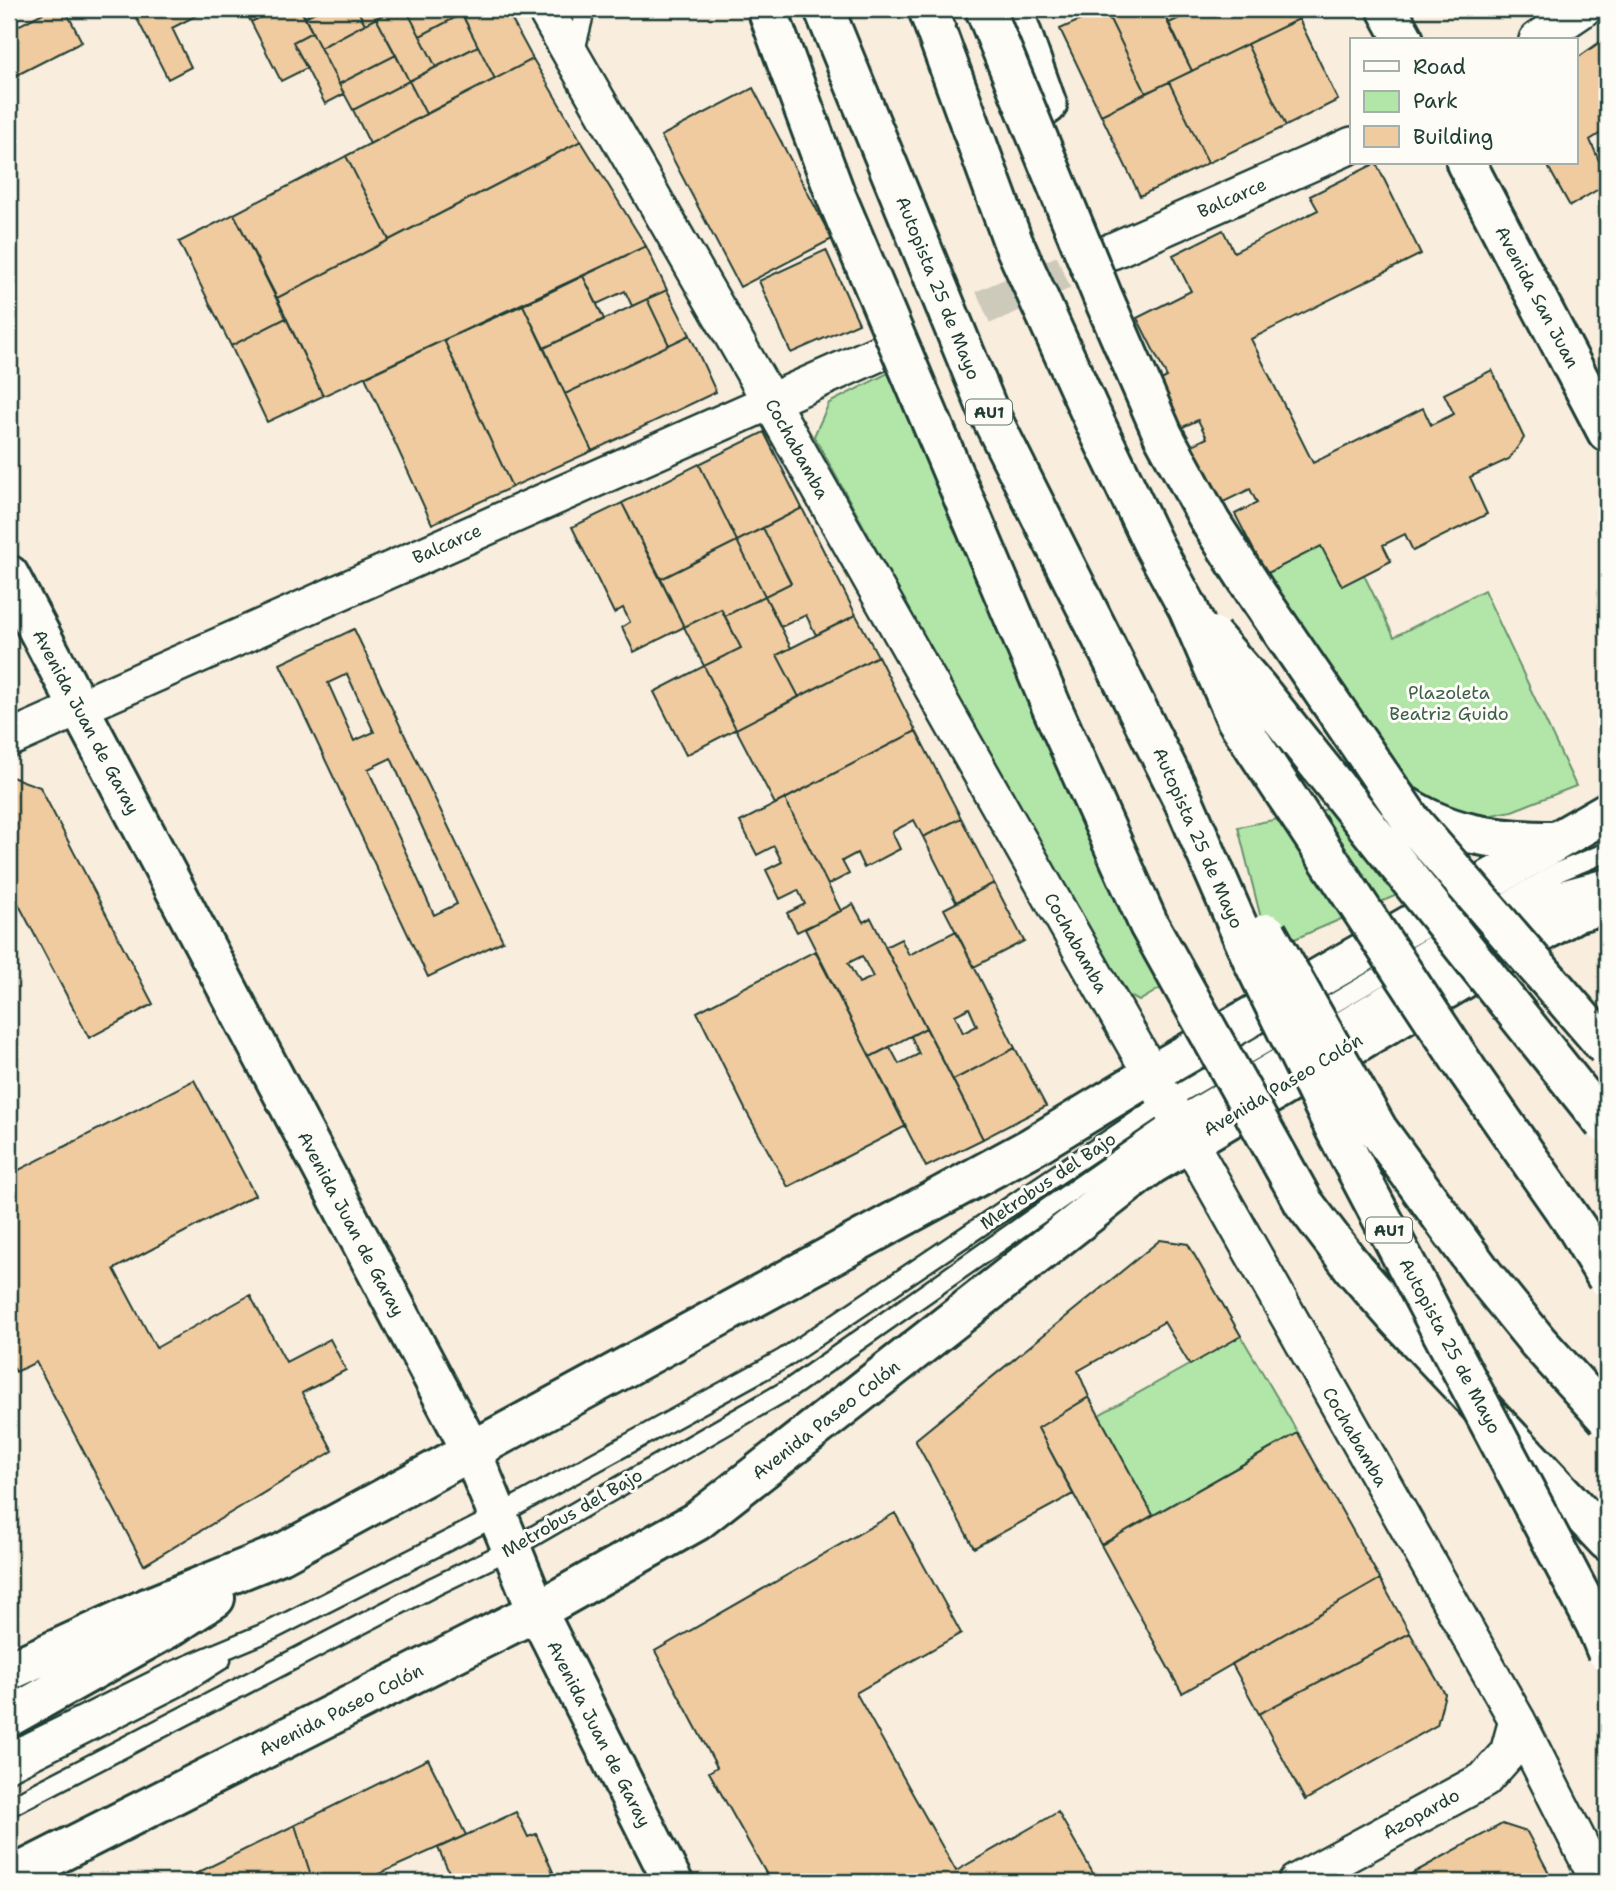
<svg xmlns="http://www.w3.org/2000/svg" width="1616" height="1891" font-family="'Shantell Sans',sans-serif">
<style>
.green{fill:#b2e6a8;stroke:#68926e;stroke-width:2}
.building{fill:#f0cba0;stroke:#1f3d34;stroke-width:2;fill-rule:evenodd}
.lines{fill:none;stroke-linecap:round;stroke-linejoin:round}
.minor-tunnel{stroke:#cdcabb;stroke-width:35;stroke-dasharray:35 18;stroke-linecap:butt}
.service-casing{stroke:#1f3d34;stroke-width:23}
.minor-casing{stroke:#1f3d34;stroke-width:40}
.secondary-casing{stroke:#1f3d34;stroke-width:44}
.primary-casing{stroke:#1f3d34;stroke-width:44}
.motorway-casing{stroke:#1f3d34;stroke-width:44}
.service{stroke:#fdfcf7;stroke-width:18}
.minor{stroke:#fdfcf7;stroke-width:35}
.secondary{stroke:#fdfcf7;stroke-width:38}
.primary{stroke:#fdfcf7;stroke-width:38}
.motorway{stroke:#fdfcf7;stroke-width:38}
.motorway-bridge-casing{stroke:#1f3d34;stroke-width:44;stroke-linecap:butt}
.motorway-bridge{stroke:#fdfcf7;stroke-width:38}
.labels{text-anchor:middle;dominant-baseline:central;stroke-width:6;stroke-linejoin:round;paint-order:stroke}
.shield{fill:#fdfcf7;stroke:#62766e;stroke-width:2}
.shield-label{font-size:16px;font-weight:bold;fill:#1f3d34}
.street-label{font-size:18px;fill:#1f3d34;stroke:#fdfcf7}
.park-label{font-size:18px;fill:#3c5f4b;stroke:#fdfcf7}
</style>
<rect width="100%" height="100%" fill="#f9eddd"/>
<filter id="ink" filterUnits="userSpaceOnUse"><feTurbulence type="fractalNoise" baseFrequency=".0143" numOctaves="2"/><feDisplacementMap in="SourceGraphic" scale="14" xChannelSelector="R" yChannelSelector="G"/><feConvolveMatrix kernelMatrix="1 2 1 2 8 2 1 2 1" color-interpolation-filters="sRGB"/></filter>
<g filter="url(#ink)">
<path class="green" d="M 888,373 L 1146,949 L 1166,985 L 1139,1001 L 1119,990 L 814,436 L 829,403 Z
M 1321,546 L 1364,575 L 1394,637 L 1484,590 L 1576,786 L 1512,811 L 1487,816 L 1459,812 L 1439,801 L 1414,787 L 1394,763 L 1266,574 Z
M 1358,803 L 1411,889 L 1269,950 L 1238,827 Z
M 1241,1336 L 1298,1433 L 1153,1515 L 1099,1415 Z"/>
<path class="building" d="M 9,9 L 18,26 L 43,13 L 41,9 L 65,9 L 82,42 L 9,79 Z
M 132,9 L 204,9 L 205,11 L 172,28 L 191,67 L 168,79 Z
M 244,9 L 277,9 L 251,22 Z
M 277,9 L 300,9 L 312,32 L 293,42 L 307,68 L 281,81 L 251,22 Z
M 300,9 L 321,9 L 305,17 Z
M 321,9 L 357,9 L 365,24 L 320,48 L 305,17 Z
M 357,9 L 385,9 L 387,13 L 365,24 Z
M 395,9 L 406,9 L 436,67 L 409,81 L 376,18 Z
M 406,9 L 459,9 L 462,14 L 420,36 Z
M 459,9 L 506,9 L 533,59 L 495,79 Z
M 1105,9 L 1146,93 L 1101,115 L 1060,29 Z
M 1105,9 L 1161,9 L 1192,71 L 1146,93 Z
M 1161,9 L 1199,9 L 1169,23 Z
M 1199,9 L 1294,9 L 1299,19 L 1192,71 L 1169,23 Z
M 462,14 L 478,46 L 436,67 L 420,36 Z
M 376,18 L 396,55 L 339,84 L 320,48 Z
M 1299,19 L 1338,100 L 1286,126 L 1247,44 Z
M 312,32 L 344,94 L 325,104 L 293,42 Z
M 1607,37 L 1607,129 L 1590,140 L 1607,179 L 1607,184 L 1570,206 L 1546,163 L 1576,163 L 1576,59 Z
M 1247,44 L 1286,126 L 1208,163 L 1169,82 Z
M 478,46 L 495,79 L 426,114 L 409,81 Z
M 396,55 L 409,81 L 353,110 L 339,84 Z
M 533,59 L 581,141 L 389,240 L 346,156 Z
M 409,81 L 426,114 L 370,144 L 353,110 Z
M 1169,82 L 1208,163 L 1140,196 L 1101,115 Z
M 753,88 L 832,239 L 740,287 L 661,136 Z
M 581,141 L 646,246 L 323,396 L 277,298 Z
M 346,156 L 389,240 L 277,298 L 234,214 Z
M 1376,163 L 1421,254 L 1251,339 L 1313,463 L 1423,408 L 1431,425 L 1454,414 L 1444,394 L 1492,370 L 1524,438 L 1509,459 L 1470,477 L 1487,514 L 1413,551 L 1405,534 L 1383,545 L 1391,561 L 1342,586 L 1321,546 L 1266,574 L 1235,514 L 1257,503 L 1250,489 L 1213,507 L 1184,449 L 1207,438 L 1198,420 L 1174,431 L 1151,385 L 1167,377 L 1137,318 L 1191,291 L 1173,255 L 1223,230 L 1234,252 L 1318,210 L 1310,196 Z
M 234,214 L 286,318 L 231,346 L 179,242 Z
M 646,246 L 667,290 L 632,306 L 625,291 L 597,304 L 583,276 Z
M 826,250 L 859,323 L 791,353 L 759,281 Z
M 583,276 L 604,319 L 544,348 L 523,305 Z
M 667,290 L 690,335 L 669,345 L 647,299 Z
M 647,299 L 669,345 L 565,394 L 544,348 Z
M 523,305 L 592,451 L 512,487 L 444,340 Z
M 286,318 L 323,396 L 267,422 L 231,346 Z
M 690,335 L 716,392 L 592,451 L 565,394 Z
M 444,340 L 512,487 L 432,524 L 365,377 Z
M 764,432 L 802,508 L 737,541 L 699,464 Z
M 699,464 L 737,541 L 661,579 L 622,503 Z
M 622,503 L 684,627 L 634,652 L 622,627 L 630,622 L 623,608 L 614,613 L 572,527 Z
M 802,508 L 856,615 L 816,635 L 806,615 L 781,627 L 765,596 L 791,583 L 763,528 Z
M 763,528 L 791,583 L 765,596 L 737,541 Z
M 737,541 L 765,596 L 725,616 L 721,609 L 684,627 L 661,579 Z
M 765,596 L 791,648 L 777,655 L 799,697 L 736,729 L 704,666 L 741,648 L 725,616 Z
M 721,609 L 741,648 L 704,666 L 684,627 Z
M 856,615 L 878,656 L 799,697 L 777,655 Z
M 354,629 L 503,941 L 428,977 L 280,664 ZM 347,674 L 374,732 L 354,741 L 328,683 ZM 391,758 L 457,904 L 434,915 L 368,769 Z
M 878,656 L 916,731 L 775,804 L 736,729 Z
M 704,666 L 736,729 L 686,755 L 654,692 Z
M 916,731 L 961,818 L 923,837 L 914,820 L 892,832 L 900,849 L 864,868 L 857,853 L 842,861 L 849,874 L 828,885 L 785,799 Z
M 9,776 L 40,787 L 153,1004 L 89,1038 L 9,886 Z
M 785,799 L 841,911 L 797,932 L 787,913 L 805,904 L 798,890 L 780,899 L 766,870 L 782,862 L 774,846 L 757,855 L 740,822 Z
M 961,818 L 994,883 L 956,902 L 923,837 Z
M 994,883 L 1024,941 L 974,967 L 944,909 Z
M 853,904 L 863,922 L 871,918 L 926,1028 L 870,1057 L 805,929 ZM 862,956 L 873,977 L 859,983 L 848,963 Z
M 956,931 L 1015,1048 L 953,1080 L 885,947 L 901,939 L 909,955 ZM 969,1008 L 977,1026 L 963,1033 L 955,1015 Z
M 815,951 L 906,1126 L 788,1187 L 746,1111 L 697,1012 Z
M 926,1028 L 983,1139 L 926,1167 L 870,1057 L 890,1047 L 899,1064 L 919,1054 L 911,1036 Z
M 1015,1048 L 1046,1106 L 983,1139 L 953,1080 Z
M 194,1080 L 255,1195 L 114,1269 L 156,1348 L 250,1295 L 286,1362 L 330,1339 L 346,1370 L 302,1393 L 333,1451 L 144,1565 L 36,1362 L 16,1372 L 9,1359 L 9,1175 Z
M 1160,1240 L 1188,1244 L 1241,1336 L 1190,1365 L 1164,1322 L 1078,1371 L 1089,1397 L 1038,1428 L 1073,1494 L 974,1548 L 915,1440 Z
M 1089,1397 L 1153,1515 L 1101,1545 L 1038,1428 Z
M 1298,1433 L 1380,1579 L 1182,1693 L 1101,1545 Z
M 895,1513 L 961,1633 L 856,1693 L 956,1871 L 1058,1812 L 1098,1882 L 771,1882 L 709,1772 L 717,1767 L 655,1651 Z
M 1380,1579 L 1410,1633 L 1259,1714 L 1232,1664 Z
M 1410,1633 L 1445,1694 L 1437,1725 L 1305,1800 L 1259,1714 Z
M 428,1759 L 466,1835 L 361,1882 L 313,1882 L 295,1825 Z
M 516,1812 L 528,1837 L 536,1834 L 553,1872 L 545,1875 L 548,1882 L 444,1882 L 441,1876 L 449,1872 L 438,1848 Z
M 1502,1824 L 1527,1832 L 1554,1882 L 1397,1882 Z
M 295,1825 L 313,1882 L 204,1882 L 199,1872 Z
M 199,1872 L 204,1882 L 178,1882 Z"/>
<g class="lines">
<path class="minor-tunnel" d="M 886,350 L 1112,251"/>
<g class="service-casing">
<path id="service" d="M 574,55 L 583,18
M 9,1752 L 171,1672 L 272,1630 L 497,1516 L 783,1359 L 1165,1102 L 1558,872 L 1607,852
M 9,1772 L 178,1687 L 221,1660
M 9,1807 L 435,1586 L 511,1549 L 792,1387 L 1175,1119 L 1561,890 L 1607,878"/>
</g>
<g class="minor-casing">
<path id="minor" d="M 545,9 L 770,401 L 1517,1720 L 1599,1882
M 1537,40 L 1583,9
M 1112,251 L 1352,145
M 9,739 L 886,350
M 1296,1882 L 1484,1780 L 1508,1753 L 1517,1720"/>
</g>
<g class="secondary-casing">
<path id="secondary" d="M 9,575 L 471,1450 L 537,1611 L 673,1882"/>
</g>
<g class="primary-casing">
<path id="primary" d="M 1387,9 L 1404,40
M 1466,163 L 1607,432
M 9,1671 L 147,1608 L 281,1554 L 1030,1148 L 1150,1075 L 1607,812
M 9,1717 L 172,1626 L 215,1598
M 9,1878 L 537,1611 L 697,1521 L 1151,1165 L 1574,913 L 1607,904"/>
</g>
<g class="motorway-casing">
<path id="motorway" d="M 1013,9 L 1047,105
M 1395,799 C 1445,835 1495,841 1555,841
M 1304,1203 L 1355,1270 L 1398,1319 L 1607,1541"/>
</g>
<use href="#service" class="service"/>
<use href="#minor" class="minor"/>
<use href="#secondary" class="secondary"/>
<use href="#primary" class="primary"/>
<use href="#motorway" class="motorway"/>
<g class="motorway-bridge-casing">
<path id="motorway-bridge" d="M 767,9 L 836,196 L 1053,710 L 1149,925 L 1304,1203
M 824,9 L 990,415 L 1184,802 L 1254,963 L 1336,1131 L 1596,1625 L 1607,1652
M 928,9 L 1013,242 L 1096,425 L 1154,546 L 1188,608 L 1236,719 L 1467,1070 L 1577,1228 L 1607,1278
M 985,9 L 1102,295 L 1163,435 L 1211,523 L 1258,596 L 1412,822 L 1607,1048
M 1212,636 L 1258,689 L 1604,1123
M 1267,933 L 1378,1130 L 1483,1274 L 1538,1342 L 1607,1418"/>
</g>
<use href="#motorway-bridge" class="motorway-bridge"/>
</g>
</g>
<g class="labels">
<g class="shield">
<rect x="966" y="399.5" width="46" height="25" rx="5"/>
<rect x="1366" y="1217.5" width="46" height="25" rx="5"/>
</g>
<g class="shield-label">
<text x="989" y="412">AU1</text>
<text x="1389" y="1230">AU1</text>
</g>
<g class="street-label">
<text transform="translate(1232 198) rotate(-24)">Balcarce</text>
<text transform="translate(938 288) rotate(68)">Autopista 25 de Mayo</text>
<text transform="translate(1537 297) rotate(62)">Avenida San Juan</text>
<text transform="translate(797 449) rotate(61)">Cochabamba</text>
<text transform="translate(447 544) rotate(-24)">Balcarce</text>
<text transform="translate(86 722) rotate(62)">Avenida Juan de Garay</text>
<text transform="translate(1198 838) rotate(66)">Autopista 25 de Mayo</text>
<text transform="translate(1076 943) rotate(61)">Cochabamba</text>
<text transform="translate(1283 1085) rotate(-31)">Avenida Paseo Colón</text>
<text transform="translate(1048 1181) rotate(-34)">Metrobus del Bajo</text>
<text transform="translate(351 1224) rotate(62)">Avenida Juan de Garay</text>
<text transform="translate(1450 1346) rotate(62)">Autopista 25 de Mayo</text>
<text transform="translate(826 1420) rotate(-38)">Avenida Paseo Colón</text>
<text transform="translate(1355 1437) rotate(60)">Cochabamba</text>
<text transform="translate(572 1513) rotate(-30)">Metrobus del Bajo</text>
<text transform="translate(341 1710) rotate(-27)">Avenida Paseo Colón</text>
<text transform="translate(599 1734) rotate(63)">Avenida Juan de Garay</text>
<text transform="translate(1421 1814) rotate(-29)">Azopardo</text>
</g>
<g class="park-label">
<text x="1449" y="693">Plazoleta<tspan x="1449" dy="21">Beatriz Guido</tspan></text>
</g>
</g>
<rect width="1616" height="1891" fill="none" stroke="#fdfcf7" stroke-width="35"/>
<rect x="18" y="18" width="1581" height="1856" fill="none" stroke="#1f3d34" stroke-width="2.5" filter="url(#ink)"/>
<rect x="1350" y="38" width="228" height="126" fill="#fdfcf7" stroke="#a4b0a9" stroke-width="2"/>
<rect x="1364" y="61" width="35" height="10" fill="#fdfcf7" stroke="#a4b0a9" stroke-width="2"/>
<text x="1413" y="74" font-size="21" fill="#1f3d34">Road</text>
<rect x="1364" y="91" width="35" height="21" fill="#b2e6a8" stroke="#a4b0a9" stroke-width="2"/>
<text x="1413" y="108" font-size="21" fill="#1f3d34">Park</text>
<rect x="1364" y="126" width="35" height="21" fill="#f0cba0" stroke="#a4b0a9" stroke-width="2"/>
<text x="1413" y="144" font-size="21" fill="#1f3d34">Building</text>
</svg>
